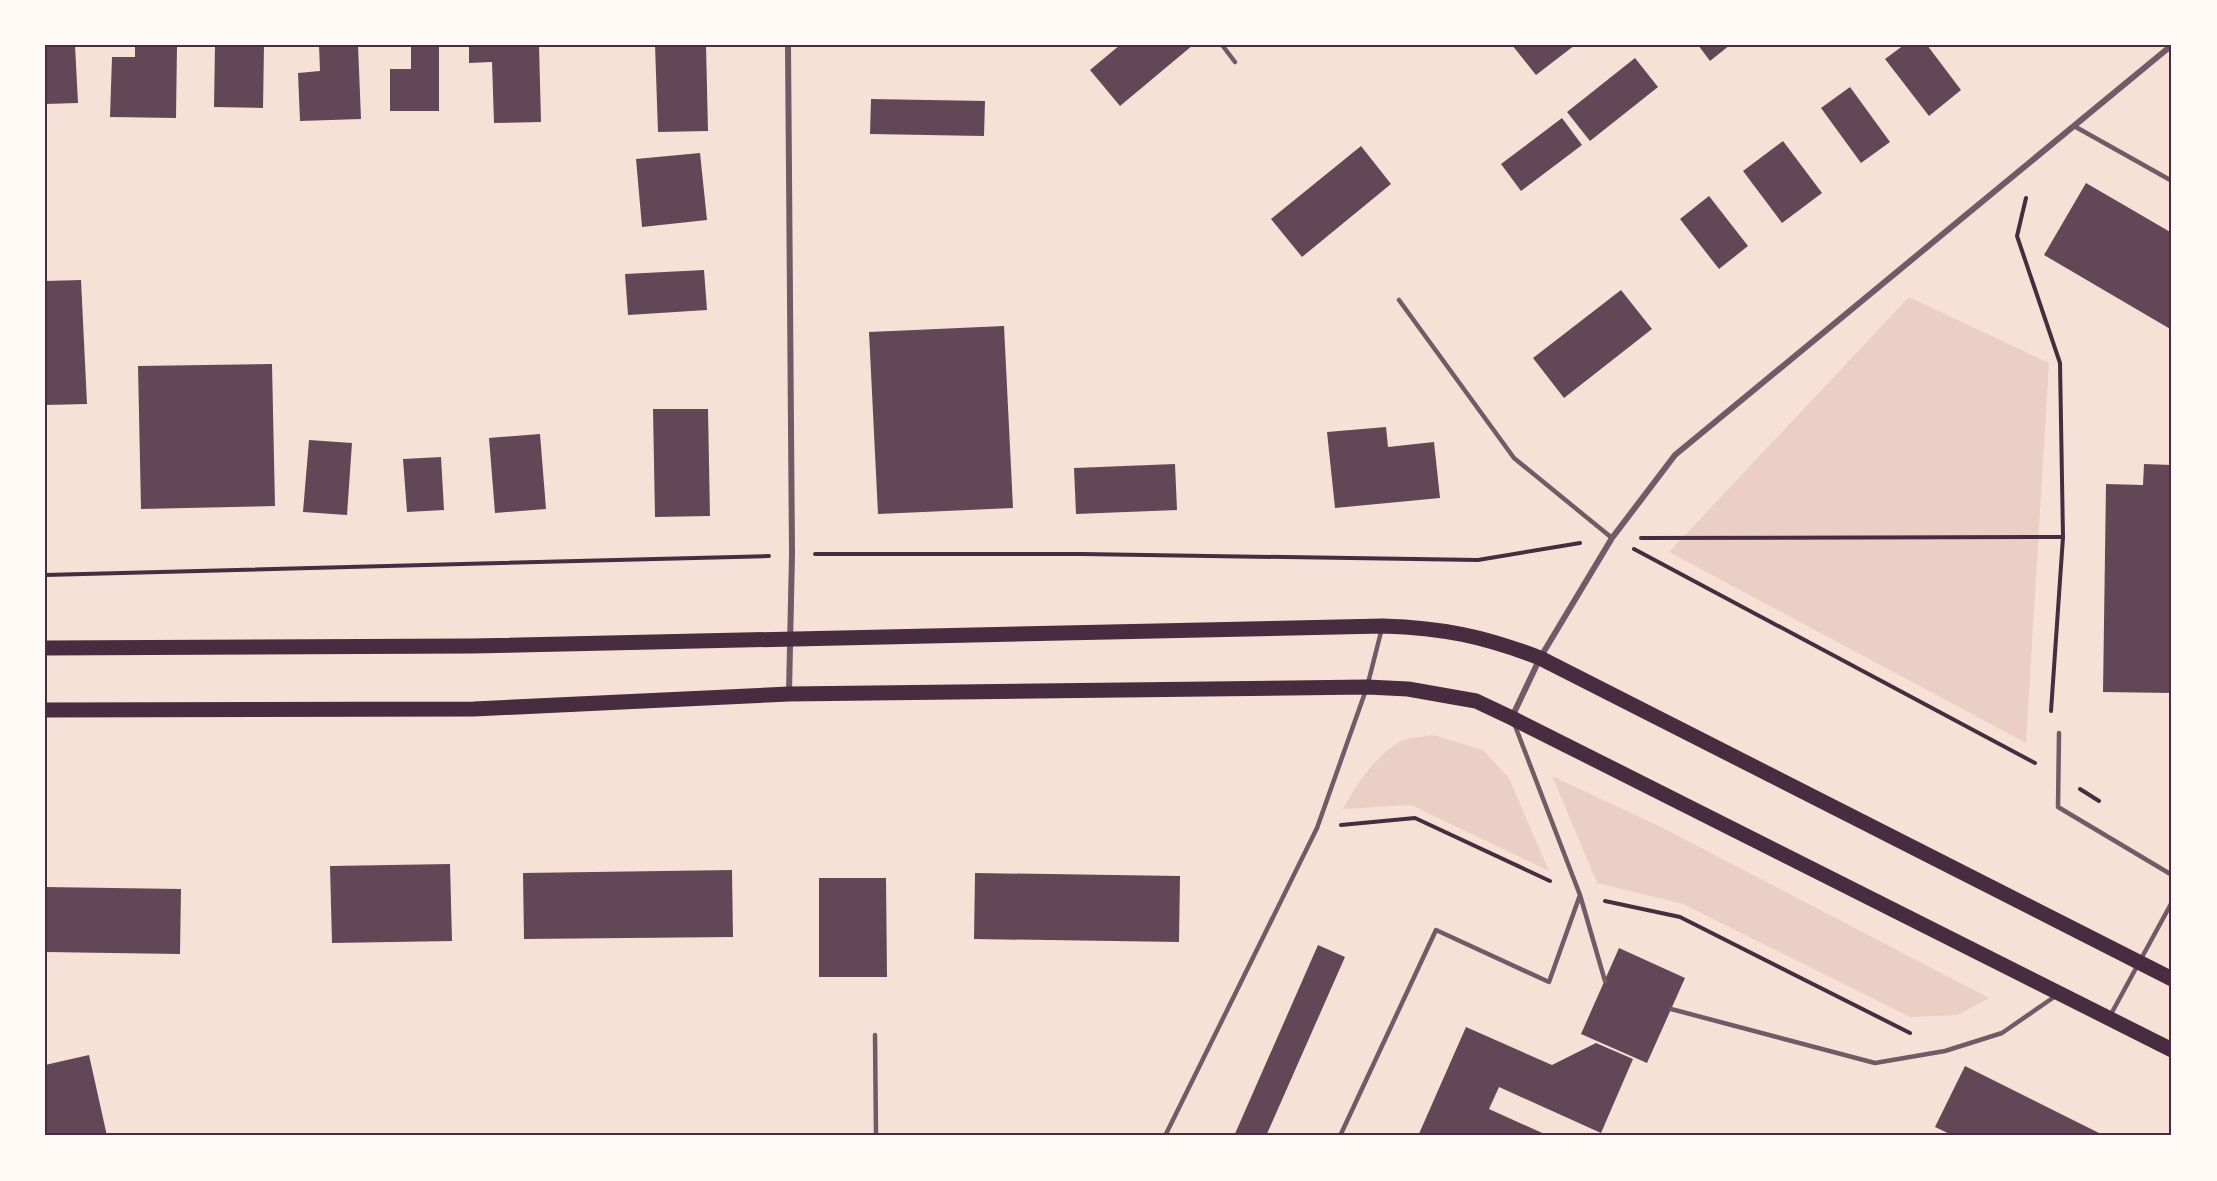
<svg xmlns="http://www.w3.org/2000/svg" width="2217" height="1181" font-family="'Libre Baskerville',serif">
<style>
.green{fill:#ebcfc5}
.building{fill:#644757}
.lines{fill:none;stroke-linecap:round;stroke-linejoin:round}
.path{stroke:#4a2c40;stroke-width:4}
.service{stroke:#755966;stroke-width:4.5}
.minor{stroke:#755966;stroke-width:6}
.primary{stroke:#4a2c40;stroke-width:15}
.neatline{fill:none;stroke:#4a2c40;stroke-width:2}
</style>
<rect width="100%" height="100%" fill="#f7e1d7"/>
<path class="green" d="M 1909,297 L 2049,363 L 2026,743 L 1669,552 Z
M 1433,735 L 1483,750 L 1509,778 L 1549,871 L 1411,805 L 1343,809 C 1357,783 1374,757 1401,741 C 1409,737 1424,737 1433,735 Z
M 1552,776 L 1663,828 L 1989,998 L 1958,1015 L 1910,1017 L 1683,904 L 1597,883 Z"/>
<path class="building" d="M 45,45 L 75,45 L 78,103 L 45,104 Z
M 135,45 L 177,45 L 176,118 L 110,117 L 112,57 L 135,57 Z
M 215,45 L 264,45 L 263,108 L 214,107 Z
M 319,45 L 358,45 L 361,119 L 300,121 L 298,73 L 320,71 Z
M 411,45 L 439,45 L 439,111 L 390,111 L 390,69 L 411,69 Z
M 469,45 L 539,45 L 541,122 L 494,123 L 492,62 L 469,63 Z
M 655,45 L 706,45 L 708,131 L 658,132 Z
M 1120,45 L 1193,45 L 1120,106 L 1090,70 Z
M 1512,45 L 1575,45 L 1536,75 Z
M 1698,45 L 1730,45 L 1710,61 Z
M 1904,45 L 1927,45 L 1961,90 L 1929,116 L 1885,59 Z
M 1635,58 L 1658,87 L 1590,141 L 1567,112 Z
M 1850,87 L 1890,142 L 1861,163 L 1821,108 Z
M 871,99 L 985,101 L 984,136 L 870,134 Z
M 1562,118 L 1582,145 L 1521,191 L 1501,164 Z
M 1783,141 L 1822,193 L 1782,223 L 1743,171 Z
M 1361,146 L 1391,184 L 1302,257 L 1271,219 Z
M 700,153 L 707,220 L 642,227 L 636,159 Z
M 2086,183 L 2172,233 L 2172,330 L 2044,255 Z
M 1709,196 L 1748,246 L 1719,269 L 1680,219 Z
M 704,270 L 707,310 L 628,315 L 625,274 Z
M 81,280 L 87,404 L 45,405 L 45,281 Z
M 1621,290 L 1652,329 L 1564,398 L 1533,358 Z
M 1004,326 L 1013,508 L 878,514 L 869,332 Z
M 272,364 L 275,506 L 141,509 L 138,366 Z
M 653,409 L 708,409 L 710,516 L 655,517 Z
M 1386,427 L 1388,447 L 1434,442 L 1440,498 L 1335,508 L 1327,432 Z
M 540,434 L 546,509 L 495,513 L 489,438 Z
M 309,440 L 352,443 L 347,515 L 303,512 Z
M 441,457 L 444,510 L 407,512 L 403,459 Z
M 1175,464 L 1177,510 L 1076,514 L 1074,468 Z
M 2144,464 L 2172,465 L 2172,693 L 2103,692 L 2106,484 L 2143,485 Z
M 450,864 L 452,941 L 332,943 L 330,866 Z
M 732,870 L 733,937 L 524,939 L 523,873 Z
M 975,873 L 1180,876 L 1179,942 L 974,939 Z
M 819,878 L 886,878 L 887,977 L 819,977 Z
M 45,887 L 181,889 L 180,954 L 45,952 Z
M 1318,945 L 1345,957 L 1266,1136 L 1234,1136 Z
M 1619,948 L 1685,978 L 1647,1063 L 1581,1034 Z
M 1466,1027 L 1552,1065 L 1596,1043 L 1633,1059 L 1601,1133 L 1499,1087 L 1489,1109 L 1549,1136 L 1418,1136 Z
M 89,1055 L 107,1136 L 45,1136 L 45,1065 Z
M 1965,1066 L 2099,1133 L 2097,1136 L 1954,1136 L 1935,1127 Z"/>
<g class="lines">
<path class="path" d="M 2026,198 L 2017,236 L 2060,363 L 2063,537
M 1641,538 L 2063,537 L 2051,711
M 1634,549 L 2035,763
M 815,554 L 1082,554 L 1478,560 L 1580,543
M 45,575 L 769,556
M 2080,789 L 2099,801
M 1341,825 L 1415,818 L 1550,881
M 1605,901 L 1680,917 L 1910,1033"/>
<path class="service" d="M 1222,45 L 1235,62
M 2074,126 L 2172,181
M 1399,300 L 1514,458 L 1612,538
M 1514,723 L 1580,895 L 1605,981
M 2059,733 L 2058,807 L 2172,875
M 1671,1009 L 1875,1063 L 1945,1051 L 2002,1033 L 2057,995
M 2110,1016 L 2172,902
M 875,1035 L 876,1136
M 1165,1136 L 1317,828 L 1367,687 L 1382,628
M 1340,1136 L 1436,930 L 1549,982 L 1580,895"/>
<path class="minor" d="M 788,45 L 792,554 L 789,692
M 1512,717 L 1540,658 L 1612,538 L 1675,455 L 2172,45"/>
<path class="primary" d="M 45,648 L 472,646 L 1383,626 C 1443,628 1483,636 1540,658 L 2172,979
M 45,710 L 474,709 L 789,694 L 1367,687 L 1408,689 L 1476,701 L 1512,718 L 2172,1050"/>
</g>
<rect width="2217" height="1181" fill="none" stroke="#fffaf5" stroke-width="93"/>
<rect x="46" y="46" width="2124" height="1088" class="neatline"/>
</svg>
